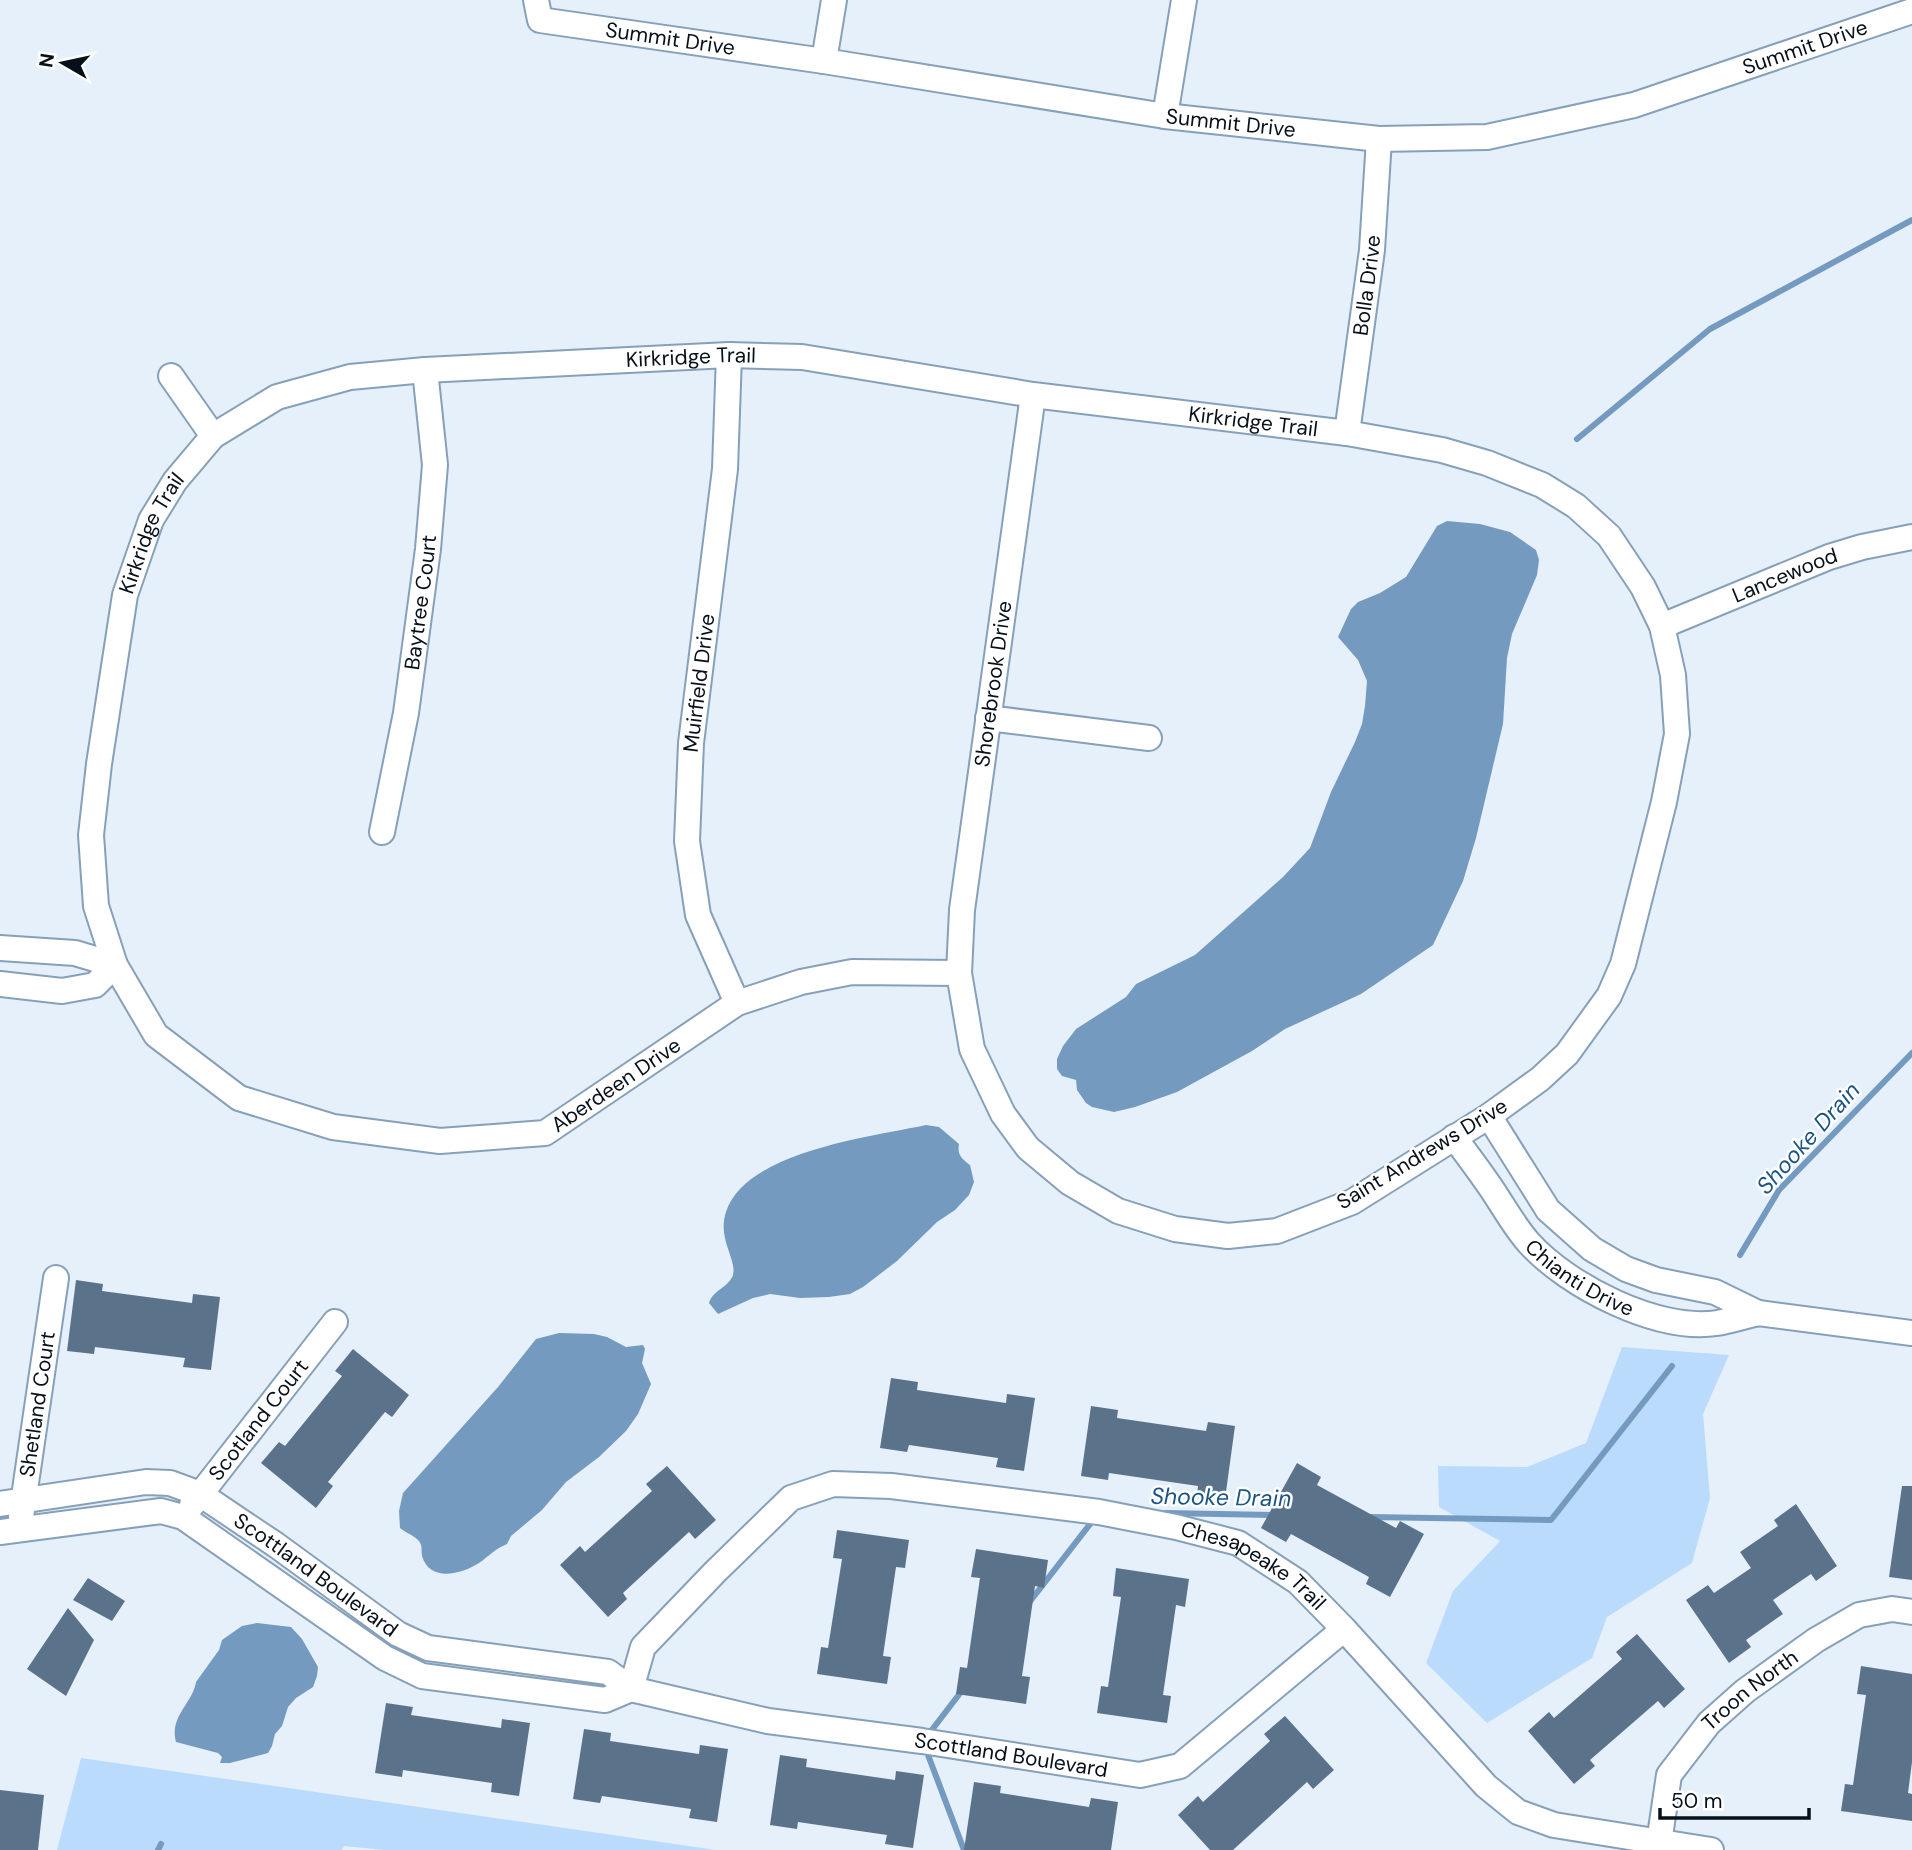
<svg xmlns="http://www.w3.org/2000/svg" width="1912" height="1850" font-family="'DM Sans',sans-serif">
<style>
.green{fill:#badbfb}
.water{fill:#749abf}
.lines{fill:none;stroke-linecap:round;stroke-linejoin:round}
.stream{stroke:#749abf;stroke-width:6}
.building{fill:#5a738b}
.street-casing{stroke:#86a0ba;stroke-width:28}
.street{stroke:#fff;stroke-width:24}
.labels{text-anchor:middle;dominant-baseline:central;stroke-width:5;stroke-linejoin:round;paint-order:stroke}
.street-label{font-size:21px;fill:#071019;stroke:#fff}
.water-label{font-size:23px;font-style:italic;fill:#195484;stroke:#fff}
</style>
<rect width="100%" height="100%" fill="#e5f0fb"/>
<path class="green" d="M 1622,1347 L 1729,1355 L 1703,1414 L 1710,1498 L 1692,1563 L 1607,1617 L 1592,1658 L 1487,1723 L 1426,1663 L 1453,1591 L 1500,1541 L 1439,1507 L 1438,1466 L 1527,1467 L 1586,1443 Z
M 81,1758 L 716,1850 L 384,1850 L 344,1846 L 342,1850 L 57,1850 Z"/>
<path class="water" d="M 1447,521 L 1480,524 L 1510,532 L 1536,550 L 1539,560 L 1537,575 L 1512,634 L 1507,658 L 1503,724 L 1476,838 L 1463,881 L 1433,945 L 1361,994 L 1285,1029 L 1252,1051 L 1177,1092 L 1135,1107 L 1114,1112 L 1092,1107 L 1086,1103 L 1077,1090 L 1076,1080 L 1062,1076 L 1057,1069 L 1057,1059 L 1063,1046 L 1076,1029 L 1126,997 L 1136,984 L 1195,955 L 1283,877 L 1310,848 L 1331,792 L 1355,742 L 1362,724 L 1365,706 L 1367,681 L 1358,660 L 1338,637 L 1351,609 L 1358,602 L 1380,593 L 1406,577 L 1437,526 Z
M 926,1125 L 939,1127 L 959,1144 C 957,1155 962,1159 970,1165 L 974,1182 L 969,1195 L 955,1210 L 937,1222 L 897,1261 L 863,1287 L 850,1294 L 829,1297 L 800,1298 L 770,1294 L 753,1298 L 718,1314 L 709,1303 C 713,1290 729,1287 733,1275 C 737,1259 717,1239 726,1212 C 746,1151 871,1137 926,1125 Z
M 559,1333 L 594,1334 L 607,1337 L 626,1347 L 643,1345 L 645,1349 L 642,1363 L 651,1384 L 638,1414 L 626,1431 L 599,1457 L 566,1482 L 542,1510 L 511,1536 L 507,1544 C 495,1549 489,1556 479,1563 C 462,1574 430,1583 422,1556 C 421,1550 423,1545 418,1540 C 413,1535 406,1533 400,1528 L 399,1511 L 403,1493 L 498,1387 L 536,1339 Z
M 257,1623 L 291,1627 L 302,1639 L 318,1667 L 317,1676 L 313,1687 L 296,1698 L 288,1707 L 282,1726 L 275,1734 L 272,1746 L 268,1753 L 230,1763 L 220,1763 L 222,1757 L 218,1753 L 176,1742 C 169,1716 193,1703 196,1682 L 219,1650 L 222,1640 L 242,1626 Z"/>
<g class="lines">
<path class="stream" d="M 1577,439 L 1710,329 L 1912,220
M 1740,1255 L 1779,1190 L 1912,1053
M 1165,1513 L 1277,1515
M 1368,1517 L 1551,1520 L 1672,1366
M 1028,1604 L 1094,1519
M 928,1735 L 964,1688
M 925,1747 L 964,1850
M 158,1850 L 161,1844"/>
</g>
<path class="building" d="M 76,1280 L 103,1284 L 102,1291 L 192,1303 L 193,1294 L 220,1297 L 211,1370 L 183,1367 L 185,1358 L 95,1347 L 94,1354 L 67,1351 Z
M 353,1349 L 409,1395 L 392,1417 L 385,1412 L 328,1482 L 333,1486 L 316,1508 L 261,1463 L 279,1442 L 285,1446 L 342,1376 L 335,1371 Z
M 891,1378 L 918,1382 L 917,1390 L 1006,1403 L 1007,1394 L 1035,1398 L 1024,1471 L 996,1467 L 998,1458 L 909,1445 L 907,1452 L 880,1448 Z
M 1091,1406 L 1118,1410 L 1117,1418 L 1206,1431 L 1208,1422 L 1235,1426 L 1225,1499 L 1197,1495 L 1198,1486 L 1109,1473 L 1108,1480 L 1081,1476 Z
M 1297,1463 L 1321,1477 L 1317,1485 L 1396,1528 L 1400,1521 L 1424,1534 L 1390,1597 L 1366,1584 L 1369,1577 L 1291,1534 L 1286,1542 L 1261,1528 Z
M 667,1466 L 716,1520 L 695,1539 L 689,1532 L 623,1593 L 627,1599 L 608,1617 L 560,1565 L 580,1546 L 585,1552 L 652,1491 L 646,1484 Z
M 1902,1486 L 1912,1486 L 1912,1580 L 1889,1577 Z
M 1796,1504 L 1837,1566 L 1816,1581 L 1811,1574 L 1773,1600 L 1783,1614 L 1746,1640 L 1751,1647 L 1729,1663 L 1686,1600 L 1708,1585 L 1714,1593 L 1751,1568 L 1740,1552 L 1778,1526 L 1774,1520 Z
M 837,1530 L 909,1540 L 905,1568 L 896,1567 L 883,1656 L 891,1657 L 887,1684 L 817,1674 L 821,1647 L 828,1648 L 842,1559 L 833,1558 Z
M 976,1549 L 1048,1560 L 1044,1588 L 1035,1586 L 1022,1676 L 1030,1677 L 1026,1704 L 956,1694 L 960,1667 L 967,1668 L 980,1578 L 971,1577 Z
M 1116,1568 L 1189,1579 L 1185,1607 L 1176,1605 L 1163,1695 L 1171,1696 L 1167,1723 L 1097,1713 L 1101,1686 L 1108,1687 L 1121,1597 L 1113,1596 Z
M 88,1578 L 125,1601 L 112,1621 L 73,1600 Z
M 68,1608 L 94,1640 L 66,1696 L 27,1669 Z
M 1637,1634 L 1685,1689 L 1664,1708 L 1658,1701 L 1590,1760 L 1595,1766 L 1574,1784 L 1528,1731 L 1549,1712 L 1554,1718 L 1622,1659 L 1616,1652 Z
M 1861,1666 L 1912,1674 L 1912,1762 L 1908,1793 L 1912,1794 L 1912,1821 L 1841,1811 L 1845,1784 L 1853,1785 L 1866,1695 L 1857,1694 Z
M 386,1703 L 413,1707 L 411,1715 L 501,1728 L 502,1719 L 530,1723 L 519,1796 L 491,1792 L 492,1783 L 403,1770 L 402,1777 L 375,1773 Z
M 1285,1716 L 1334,1770 L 1313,1789 L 1307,1782 L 1233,1850 L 1210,1850 L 1178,1815 L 1198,1796 L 1203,1802 L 1270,1741 L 1264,1734 Z
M 584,1729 L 611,1733 L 610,1741 L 699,1754 L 700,1745 L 728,1749 L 717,1822 L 689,1818 L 691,1809 L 602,1796 L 600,1803 L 573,1799 Z
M 780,1755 L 807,1759 L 806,1767 L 895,1780 L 896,1771 L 924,1775 L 913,1848 L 885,1844 L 887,1835 L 798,1822 L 797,1829 L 770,1825 Z
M 974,1782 L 1001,1786 L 1000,1793 L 1089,1807 L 1091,1798 L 1118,1802 L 1111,1850 L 964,1850 Z
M 0,1790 L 44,1795 L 38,1850 L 0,1850 Z"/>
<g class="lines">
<g class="street-casing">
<g id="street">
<path id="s1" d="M 536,0 L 540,20 L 824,61 L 1165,116 L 1379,139 L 1487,137 L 1634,105 L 1912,11"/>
<path d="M 824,61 L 834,0"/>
<path d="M 1165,116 L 1184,0"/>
<path d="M 729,355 L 725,469 L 691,743 L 687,841 L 698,915 L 737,1003"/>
<path d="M 171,376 L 213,436"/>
<path id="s2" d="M 1347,433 L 1372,250 L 1379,139"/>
<path id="s3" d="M 1662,626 L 1829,557 L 1862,547 L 1912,537"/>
<path d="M 988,718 L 1149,738"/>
<path id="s4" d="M 382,832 L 406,713 L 428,549 L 435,465 L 425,370"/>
<path d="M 0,948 L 75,953 L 115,965 L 95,985 L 62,991 L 0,984"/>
<path id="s5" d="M 959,973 L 852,972 L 801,982 L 737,1003 L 545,1133 L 440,1141 L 333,1127 L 239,1098 L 156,1035 L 115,965 L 96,906 L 91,835 L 99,764 L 125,595 L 151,520 L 175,481 L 213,436 L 277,397 L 350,377 L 425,370 L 729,355 L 802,357 L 1033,395 L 1347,433 L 1442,450 L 1487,463 L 1542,485 L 1576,506 L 1609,536 L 1643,587 L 1662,626 L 1673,675 L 1677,734 L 1664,802 L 1623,964 L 1609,996 L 1567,1054 L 1540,1079 L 1489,1116 L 1352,1202 L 1277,1231 L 1228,1236 L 1175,1229 L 1118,1211 L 1070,1183 L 1028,1148 L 1003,1114 L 972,1049 L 959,973 L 962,910 L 1033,395"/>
<path id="s6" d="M 1454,1137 C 1466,1153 1478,1169 1489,1185 C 1503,1205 1513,1225 1529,1243 C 1568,1286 1657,1332 1717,1323 C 1730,1321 1745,1316 1758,1313 L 1715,1292 L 1656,1280 L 1626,1269 L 1592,1249 L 1548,1210 L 1489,1116"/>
<path d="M 1758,1313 L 1912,1333"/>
<path id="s7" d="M 0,1504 L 146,1482 L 170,1483 L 200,1494 L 276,1545 L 398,1634 L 428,1648 L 608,1672 L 631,1689 L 605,1700 L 422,1676 L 385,1658 L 183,1517 L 161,1511 L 0,1532"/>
<path id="s8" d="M 192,1505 L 335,1322"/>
<path id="s9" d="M 21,1517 L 56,1278"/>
<path id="s10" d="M 1344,1629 L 1180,1766 L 1140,1775 L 922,1741 L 768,1721 L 631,1689 L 643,1647 L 715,1572 L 791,1498 L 833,1484 L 891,1486 L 1099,1512 L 1176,1527 L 1238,1543 L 1298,1582 L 1344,1629 L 1486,1786 L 1518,1812 L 1554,1825 L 1711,1850"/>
<path id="s11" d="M 1659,1843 L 1669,1775 L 1709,1723 L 1745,1691 L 1816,1640 L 1859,1615 L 1892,1609 L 1912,1612"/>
</g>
</g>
<use href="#street" class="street"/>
</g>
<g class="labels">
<g class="street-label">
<text stroke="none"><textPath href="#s1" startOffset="152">Summit Drive</textPath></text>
<text stroke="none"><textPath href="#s1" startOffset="1307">Summit Drive</textPath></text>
<text stroke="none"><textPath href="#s1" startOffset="719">Summit Drive</textPath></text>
<text stroke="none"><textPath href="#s2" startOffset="149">Bolla Drive</textPath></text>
<text stroke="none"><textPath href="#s5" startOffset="2007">Kirkridge Trail</textPath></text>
<text stroke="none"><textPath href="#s5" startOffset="2574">Kirkridge Trail</textPath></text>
<text stroke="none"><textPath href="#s5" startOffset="1398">Kirkridge Trail</textPath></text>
<text stroke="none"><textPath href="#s3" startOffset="133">Lancewood</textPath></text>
<text stroke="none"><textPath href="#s4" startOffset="233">Baytree Court</textPath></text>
<text transform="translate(699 683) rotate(-83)">Muirfield Drive</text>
<text stroke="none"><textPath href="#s5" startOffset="4610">Shorebrook Drive</textPath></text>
<text transform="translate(616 1085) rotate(-34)">Aberdeen Drive</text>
<text transform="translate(1422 1154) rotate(-31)">Saint Andrews Drive</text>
<text stroke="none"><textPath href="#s6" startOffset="192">Chianti Drive</textPath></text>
<text stroke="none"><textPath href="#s9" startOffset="114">Shetland Court</textPath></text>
<text stroke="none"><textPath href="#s8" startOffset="108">Scotland Court</textPath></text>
<text stroke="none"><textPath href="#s10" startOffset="1503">Chesapeake Trail</textPath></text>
<text stroke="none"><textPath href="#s7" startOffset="345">Scottland Boulevard</textPath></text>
<text stroke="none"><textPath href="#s11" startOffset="187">Troon North</textPath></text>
<text transform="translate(1011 1755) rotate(9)">Scottland Boulevard</text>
</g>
<g class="water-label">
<text transform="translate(1808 1138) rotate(-48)">Shooke Drain</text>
<text transform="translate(1221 1497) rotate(1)">Shooke Drain</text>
</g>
</g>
<g transform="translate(63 63) rotate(279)" stroke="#ffffff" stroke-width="5" paint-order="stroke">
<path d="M0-5L12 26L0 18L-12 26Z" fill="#071019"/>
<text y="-10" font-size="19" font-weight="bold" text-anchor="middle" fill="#071019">N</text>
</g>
<path d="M1660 1808v10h149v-10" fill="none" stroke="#071019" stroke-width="3.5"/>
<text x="1671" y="1808" font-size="21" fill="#071019" stroke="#ffffff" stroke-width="5" paint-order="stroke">50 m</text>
</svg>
